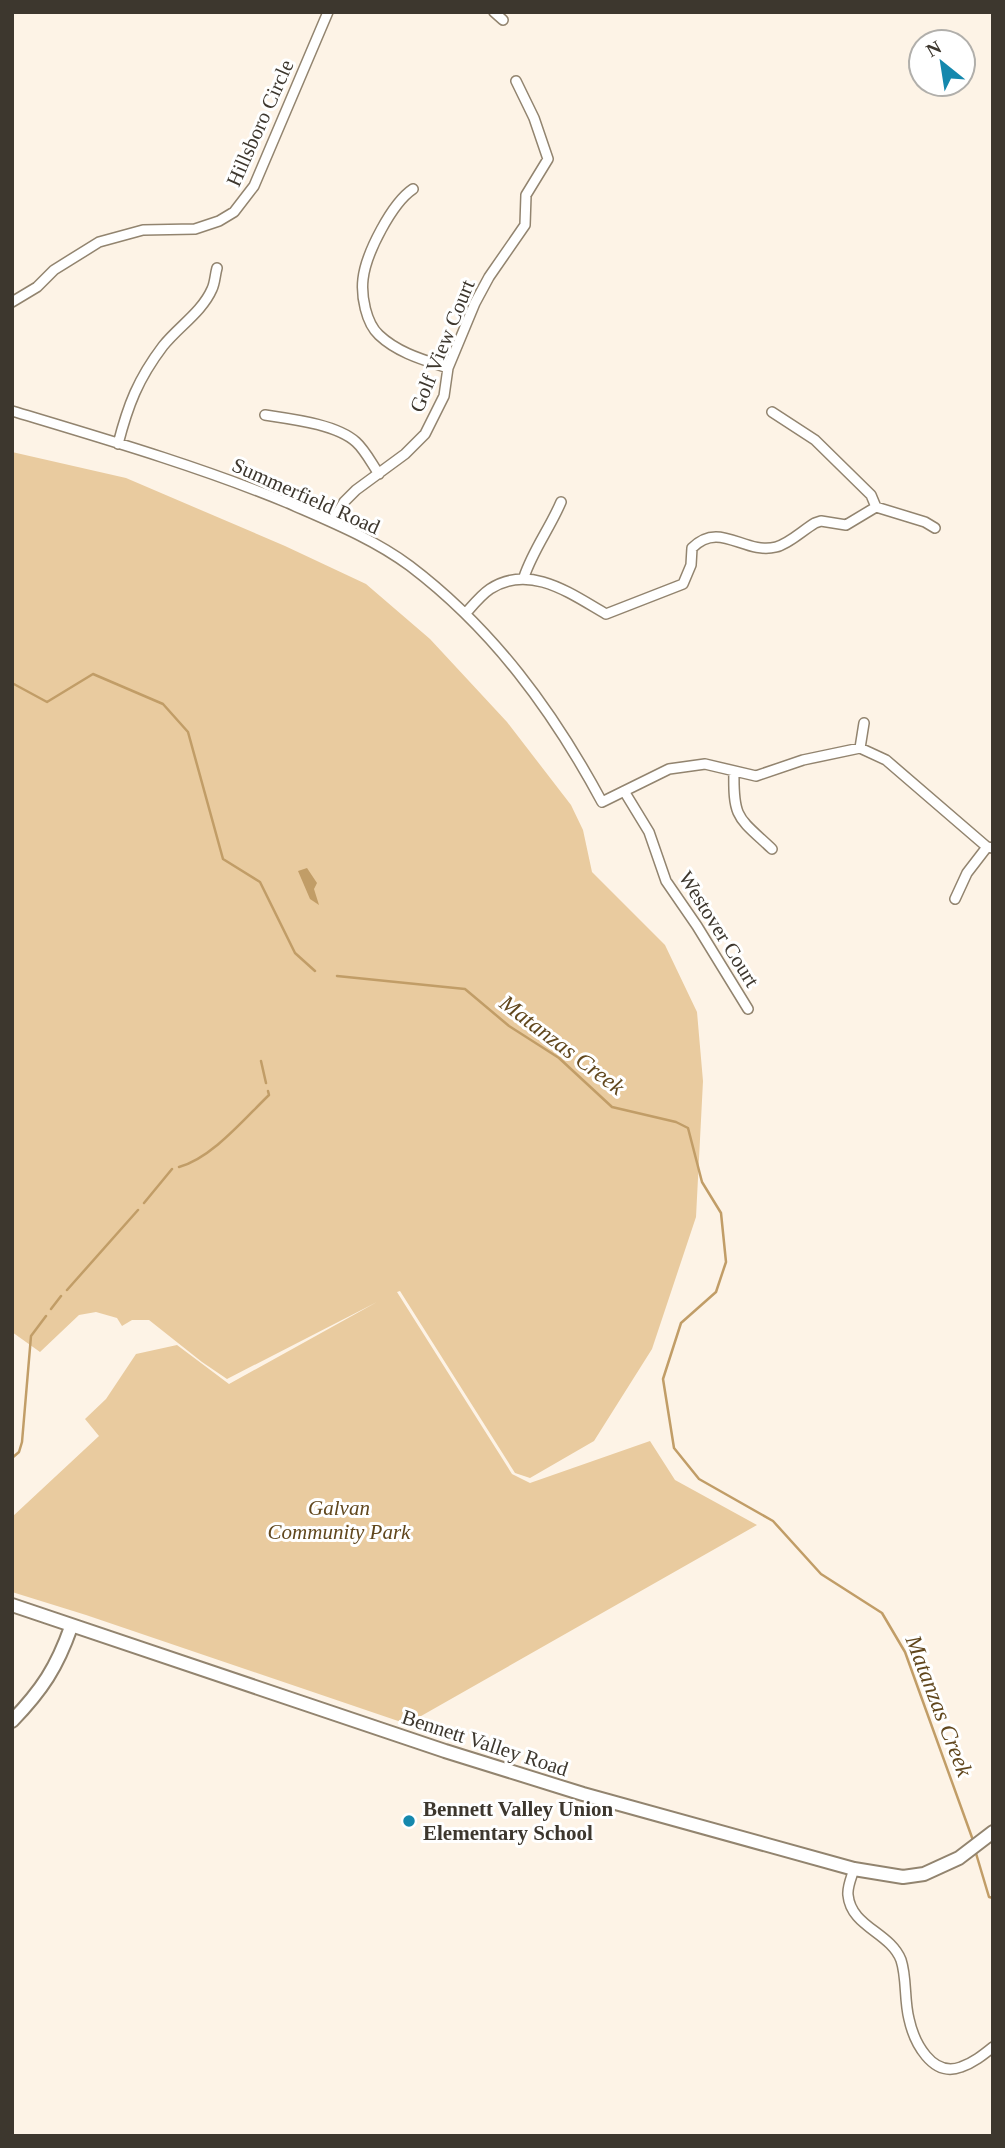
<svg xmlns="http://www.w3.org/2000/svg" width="1005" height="2148" font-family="Georgia,serif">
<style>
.green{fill:#e9cb9f}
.water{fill:#c19d67}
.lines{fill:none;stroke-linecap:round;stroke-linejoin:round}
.stream{stroke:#c19d67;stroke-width:2.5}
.minor-casing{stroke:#92846f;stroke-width:12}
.tertiary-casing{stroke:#92846f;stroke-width:16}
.minor{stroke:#fff;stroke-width:9}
.tertiary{stroke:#fff;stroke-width:12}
.poi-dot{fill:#1588ad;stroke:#fff;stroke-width:2.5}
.labels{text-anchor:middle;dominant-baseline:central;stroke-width:6;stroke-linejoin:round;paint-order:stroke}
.street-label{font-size:21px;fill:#3d372e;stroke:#fff}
.park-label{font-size:21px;font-style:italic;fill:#61471d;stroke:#fff}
.poi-label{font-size:21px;font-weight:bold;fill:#3d372e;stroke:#fff;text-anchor:start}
.water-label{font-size:23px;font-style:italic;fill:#61471d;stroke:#fff}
</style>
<rect width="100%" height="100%" fill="#fdf3e6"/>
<path class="green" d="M 12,452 L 126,478 L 285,546 L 366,584 L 430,639 L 507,722 L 571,805 L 583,830 L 592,872 L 665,945 L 697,1012 L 703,1081 L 696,1217 L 652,1349 L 594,1441 L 530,1478 L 515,1473 L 400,1291 L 397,1292 L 512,1474 L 530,1483 L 650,1441 L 675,1480 L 757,1525 L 407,1724 L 86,1615 L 12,1592 L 12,1517 L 99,1436 L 85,1419 L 106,1399 L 136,1354 L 177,1345 L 229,1384 L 377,1302 L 227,1379 L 202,1362 L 149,1320 L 132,1320 L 122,1326 L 117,1318 L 96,1312 L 79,1315 L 40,1352 L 12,1332 Z"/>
<path class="water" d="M 307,868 L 317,883 L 314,889 L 319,905 L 310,899 L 298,871 Z"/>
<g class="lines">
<path class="stream" d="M 12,683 L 47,702 L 93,674 L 163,704 L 188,732 L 223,859 L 260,882 L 295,953 L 315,971
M 337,976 L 465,989 L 509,1026 L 559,1058 L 612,1107 L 676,1122 L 688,1128 L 702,1182 L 721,1213 L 726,1262 L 716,1292 L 681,1323 L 663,1379 L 674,1448 L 699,1479 L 773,1521 L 821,1574 L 882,1613 L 905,1652 L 974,1843
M 261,1061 L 266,1083
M 179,1167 C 212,1158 244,1119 269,1095 L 268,1091
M 144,1203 L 172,1169
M 67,1290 L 138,1210
M 51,1309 L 61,1296
M 12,1458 L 19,1452 L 22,1442 L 31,1336 L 46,1316
M 975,1850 L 989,1897 L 993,1898"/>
<g class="minor-casing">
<path id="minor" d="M 494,12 L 503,20
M 413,189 C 392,203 366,253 363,279 C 361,296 366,323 379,335 C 398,353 424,360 448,368
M 12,302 L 37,287 L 54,270 L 99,242 L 143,230 L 195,229 L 219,221 L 234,212 L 254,186 L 328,12
M 12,411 C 105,439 198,466 288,503 C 329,521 374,539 410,566 C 493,629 553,711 602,802 L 669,769 L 705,764 L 756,776 L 803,760 L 860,748 L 886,760 L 987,847 L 993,848
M 772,412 L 815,440 L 871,495 L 876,507
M 265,415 C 291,419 336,424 356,442 C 365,450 372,464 379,474
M 118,444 C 128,405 138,379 163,346 C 178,327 202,312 212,289 C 215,283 215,275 217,268
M 332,522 L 344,502 L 356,490 L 405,454 L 425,434 L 444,396 L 448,368 L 475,303 L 489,277 L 525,225 L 526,195 L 548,159 L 534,118 L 516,81
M 524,577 C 533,550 550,528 561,502
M 466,613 C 473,605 481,595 490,589 C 530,563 571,594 606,614 L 683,584 L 691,565 L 692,548 C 720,520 744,555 776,547 C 789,544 803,530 815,523 L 821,521 L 846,525 L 876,507 L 925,522 L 935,528
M 860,748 L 864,723
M 734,771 C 733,819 738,817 772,849
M 624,791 L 649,832 L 666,881 L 697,926 L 748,1009
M 955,899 L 967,873 L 987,847
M 854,1869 C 852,1876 847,1887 848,1895 C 851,1927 890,1932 901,1960 C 907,1978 904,2000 909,2019 C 914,2042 932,2078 961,2067 C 973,2063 983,2055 993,2047"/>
</g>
<g class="tertiary-casing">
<path id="tertiary" d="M 12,1605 L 445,1751 L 583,1794 L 854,1869 L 903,1877 L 924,1874 L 959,1858 L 993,1832
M 12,1721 C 42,1690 57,1667 71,1627"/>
</g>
<use href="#minor" class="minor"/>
<use href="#tertiary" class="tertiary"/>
</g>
<circle class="poi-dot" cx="409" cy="1821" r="7"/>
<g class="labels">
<g class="street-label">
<text transform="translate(260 123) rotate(-66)">Hillsboro Circle</text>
<text transform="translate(442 346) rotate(-68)">Golf View Court</text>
<text transform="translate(306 496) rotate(24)">Summerfield Road</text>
<text transform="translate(719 929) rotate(58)">Westover Court</text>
<text transform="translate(485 1743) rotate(18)">Bennett Valley Road</text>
</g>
<g class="park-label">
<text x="339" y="1508">Galvan<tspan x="339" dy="24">Community Park</tspan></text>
</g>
<g class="poi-label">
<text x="423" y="1809">Bennett Valley Union<tspan x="423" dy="24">Elementary School</tspan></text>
</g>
<g class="water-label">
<text transform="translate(562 1045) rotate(37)">Matanzas Creek</text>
<text transform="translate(939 1706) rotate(69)">Matanzas Creek</text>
</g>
</g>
<rect width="1005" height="2148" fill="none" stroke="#3d372e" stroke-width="28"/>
<g transform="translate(942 63) rotate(330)"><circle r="33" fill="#ffffff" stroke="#b1afab" stroke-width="2"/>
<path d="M0-5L12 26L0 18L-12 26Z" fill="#1588ad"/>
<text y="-10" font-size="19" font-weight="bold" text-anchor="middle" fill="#3d372e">N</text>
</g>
</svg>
